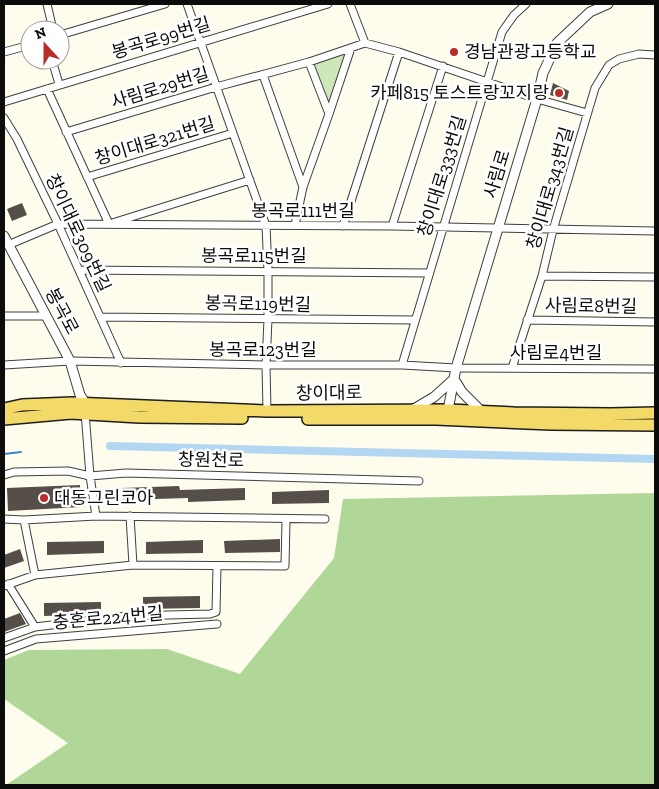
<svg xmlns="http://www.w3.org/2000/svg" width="659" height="789" font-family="'Zilla Slab','Noto Sans KR',serif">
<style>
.green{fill:#cde7b8}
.forest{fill:#b0d798}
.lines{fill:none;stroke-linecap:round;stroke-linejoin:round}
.stream{stroke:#3d87c7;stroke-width:2}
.canal{stroke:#b3d7f3;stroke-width:8}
.building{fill:#554e49}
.minor-casing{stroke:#3f3f3f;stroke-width:9}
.tertiary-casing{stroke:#3f3f3f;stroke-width:11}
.primary-casing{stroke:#1d1d1d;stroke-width:14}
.minor{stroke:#fff;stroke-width:7}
.tertiary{stroke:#fff;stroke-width:9}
.primary{stroke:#f3da68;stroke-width:11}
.poi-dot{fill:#b62d2a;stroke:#fff;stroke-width:2}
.labels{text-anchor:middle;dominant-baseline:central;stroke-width:5;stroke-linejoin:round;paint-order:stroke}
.street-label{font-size:18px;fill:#0c0c0c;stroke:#fff}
.poi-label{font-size:18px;fill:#0c0c0c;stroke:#fff;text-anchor:start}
</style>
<rect width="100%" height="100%" fill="#fefcec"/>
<path class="green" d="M 347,51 L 329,108 L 311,62 Z"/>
<path class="forest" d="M 655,493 L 655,785 L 6,785 L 68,743 L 4,699 L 4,660 L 29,650 L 167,649 L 240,674 L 334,558 L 343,499 Z"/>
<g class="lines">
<path class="stream" d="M 4,454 L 21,452"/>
<path class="canal" d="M 110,446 L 655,459"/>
</g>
<path class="building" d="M 553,83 L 569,91 L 567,100 L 550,95 Z
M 22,203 L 27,215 L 12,221 L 7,209 Z
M 80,485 L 81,507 L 8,511 L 7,488 Z
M 179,486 L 180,490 L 245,488 L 245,500 L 188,502 L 188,498 L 123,500 L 122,488 Z
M 98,490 L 108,490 L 107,503 L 99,503 Z
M 329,490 L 329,503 L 272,504 L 272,492 Z
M 280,539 L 280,552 L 225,553 L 224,541 Z
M 203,540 L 203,553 L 146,554 L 146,542 Z
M 104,541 L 104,553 L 47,555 L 47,542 Z
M 20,549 L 24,561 L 4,568 L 4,555 Z
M 200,596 L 200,608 L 143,609 L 143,597 Z
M 101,602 L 101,614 L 44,616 L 44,603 Z
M 20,613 L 26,624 L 4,632 L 4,619 Z"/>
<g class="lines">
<g class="minor-casing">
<path id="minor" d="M 47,4 L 53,30
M 187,4 L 266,226 L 268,271 L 268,319 L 266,365 L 267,411
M 350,4 L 365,43
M 60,35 L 165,4
M 4,52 L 30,45
M 52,60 L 59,84
M 309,62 L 329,114
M 263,75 L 303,187
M 47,89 L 109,224 L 250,180
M 4,102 L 328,4
M 4,118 L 17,139 L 58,224 L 121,363
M 66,132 L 216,87 L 309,62 L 365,43 L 399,52 L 537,99 L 587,113
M 87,177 L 233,133
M 295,225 L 303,187 L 329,114 L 351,48
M 343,226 L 399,52
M 392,226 L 443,66
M 8,245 L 58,224 L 392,226 L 655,231
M 79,270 L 429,273
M 542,276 L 655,277
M 4,316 L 46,316
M 100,317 L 415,320
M 527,320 L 655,322
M 4,365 L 70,361 L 266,365 L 402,365 L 456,368 L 655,369
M 402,365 L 502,32 L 514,15 L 526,4
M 512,368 L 542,276 L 553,230 L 595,88 L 609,65 L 619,59 L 639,54 L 655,55
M 85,412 L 90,476 L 96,516
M 4,475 L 14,472 L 68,471 L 90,476 L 126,473 L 419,481
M 130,516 L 133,565
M 4,519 L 24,520 L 96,516 L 325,519
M 24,520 L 35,575
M 4,586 L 35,575 L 133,565 L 285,566 L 286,520
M 35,627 L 126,616 L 210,614 L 216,612 L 217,566
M 4,638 L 35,627 L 8,584
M 4,651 L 36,639 L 217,624"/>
</g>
<g class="tertiary-casing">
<path id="tertiary" d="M 4,236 L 70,361 L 80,395 L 85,403
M 454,379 L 462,392 L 481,411
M 412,410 L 434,397 L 454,379
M 448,410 L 456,368 L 537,99 L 543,73 L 557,43 L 590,12 L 608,4"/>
</g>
<g class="primary-casing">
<path id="primary" d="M 4,409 L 22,405 L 72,403 L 267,411 L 448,410 L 514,413 L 611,414 L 655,413
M 4,419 L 71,413 L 139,417 L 242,418
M 308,419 L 436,419 L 551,424 L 655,425"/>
</g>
<use href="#minor" class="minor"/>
<use href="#tertiary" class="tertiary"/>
<use href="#primary" class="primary"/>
</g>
<g class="poi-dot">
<circle cx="454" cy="52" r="5"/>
<circle cx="559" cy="93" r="5"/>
<circle cx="44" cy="498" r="5"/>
</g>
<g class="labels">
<g class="street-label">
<text transform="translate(161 38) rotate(-17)">봉곡로99번길</text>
<text transform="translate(160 88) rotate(-17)">사림로29번길</text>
<text transform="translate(155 141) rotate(-17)">창이대로321번길</text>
<text transform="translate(497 174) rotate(-73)">사림로</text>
<text transform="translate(442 176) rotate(-73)">창이대로333번길</text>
<text transform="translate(550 188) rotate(-74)">창이대로343번길</text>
<text x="303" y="211">봉곡로111번길</text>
<text transform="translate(78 233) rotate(65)">창이대로309번길</text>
<text x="254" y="256">봉곡로115번길</text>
<text transform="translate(258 304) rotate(1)">봉곡로119번길</text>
<text transform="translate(591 306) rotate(1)">사림로8번길</text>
<text transform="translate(62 311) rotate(62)">봉곡로</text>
<text x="263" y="350">봉곡로123번길</text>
<text x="556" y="353">사림로4번길</text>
<text transform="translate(329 393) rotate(-1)">창이대로</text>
<text transform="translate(211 460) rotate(1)">창원천로</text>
<text transform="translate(108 618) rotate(-5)">충혼로224번길</text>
</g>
<g class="poi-label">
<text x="464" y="52">경남관광고등학교</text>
<text x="549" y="93" text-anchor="end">카페815 토스트랑꼬지랑</text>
<text x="54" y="498">대동그린코아</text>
</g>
</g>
<rect width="659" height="789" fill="none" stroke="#0c0c0c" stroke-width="10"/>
<g transform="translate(45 45) rotate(339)"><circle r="24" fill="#ffffff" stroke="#9e9e9e"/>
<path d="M0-4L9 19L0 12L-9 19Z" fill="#b62d2a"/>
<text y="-8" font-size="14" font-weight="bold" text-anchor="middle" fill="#0c0c0c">N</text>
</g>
</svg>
